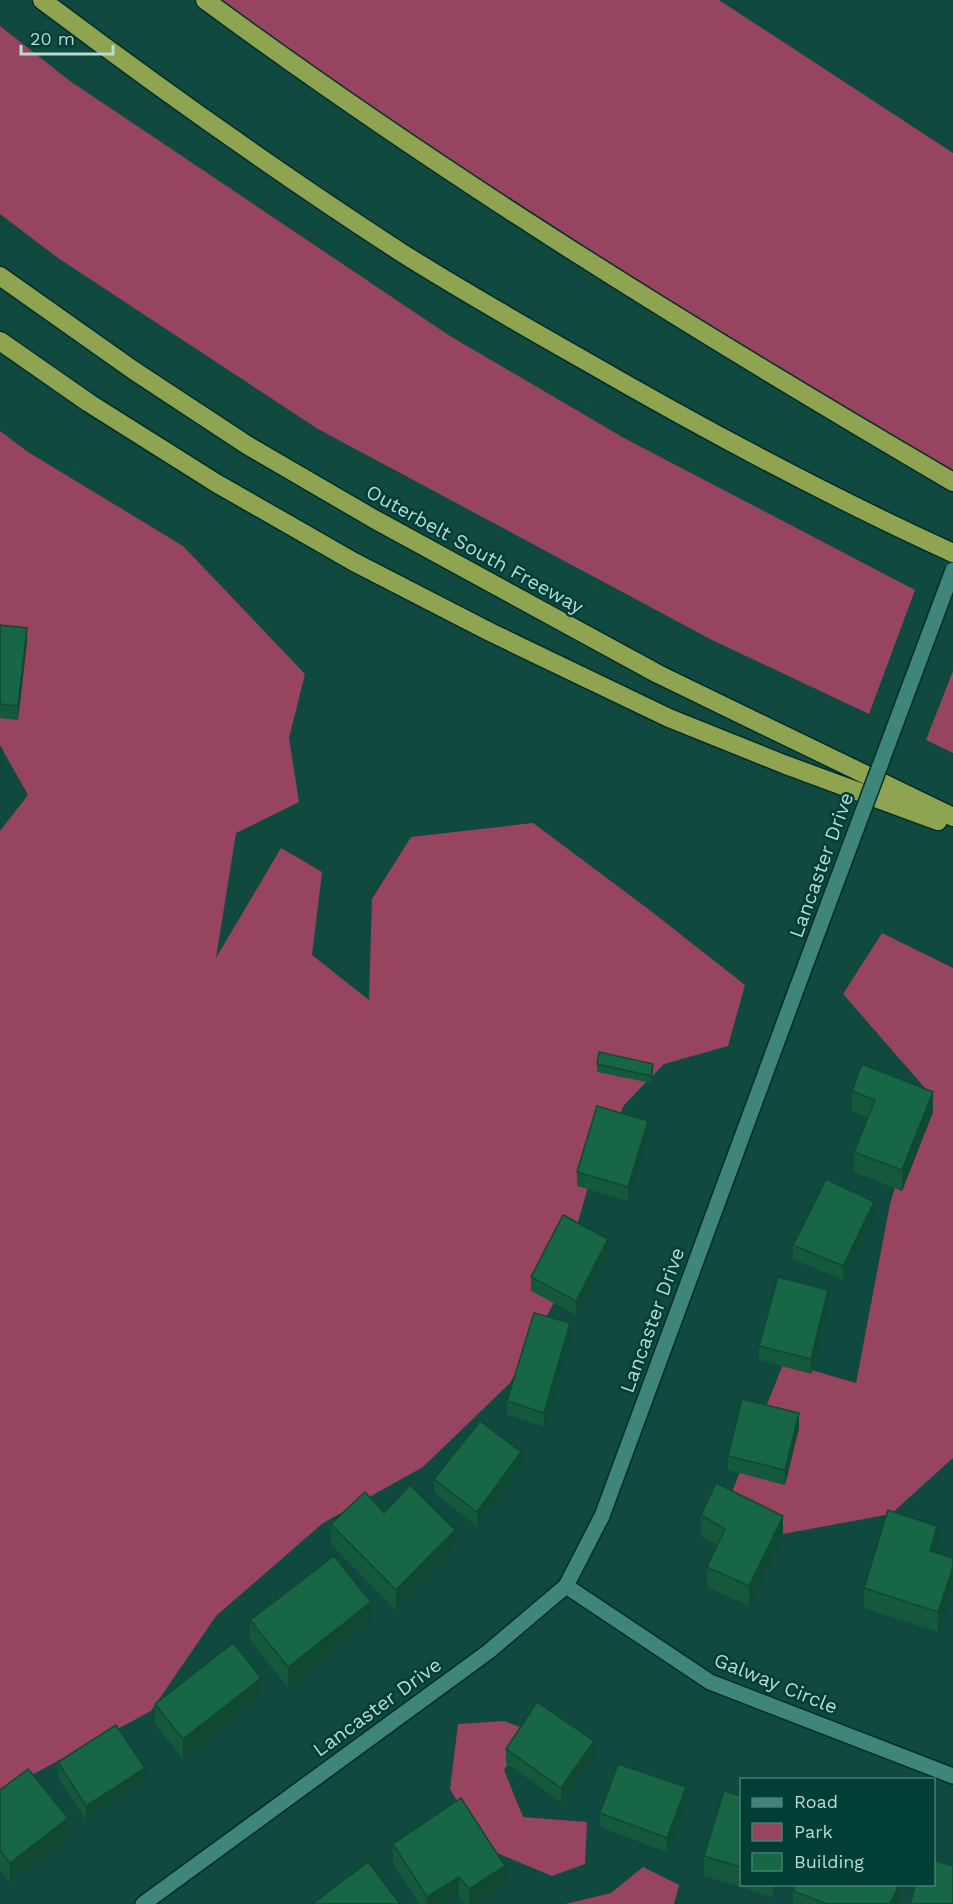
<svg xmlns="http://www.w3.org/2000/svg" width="953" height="1904" font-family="'Work Sans',sans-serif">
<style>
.green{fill:#964460}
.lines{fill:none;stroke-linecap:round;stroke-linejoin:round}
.minor-casing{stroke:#042d27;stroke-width:18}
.motorway-casing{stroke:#042d27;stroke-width:21}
.minor{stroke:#3f867a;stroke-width:15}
.motorway{stroke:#8fa451;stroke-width:18}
.minor-bridge-casing{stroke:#042d27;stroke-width:18;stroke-linecap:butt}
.minor-bridge{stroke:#3f867a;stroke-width:15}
.wall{fill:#14593c}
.shaded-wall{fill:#104831}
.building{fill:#176746;stroke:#104831;stroke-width:1.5}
.labels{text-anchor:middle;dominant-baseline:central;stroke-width:5;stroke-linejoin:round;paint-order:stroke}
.street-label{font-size:20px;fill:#b8dad2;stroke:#003e36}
</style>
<rect width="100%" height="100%" fill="#0f4940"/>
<path class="green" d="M 205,0 L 719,0 L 953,153 L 953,482 L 677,317 Z
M 0,26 L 70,81 L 450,336 L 624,438 L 915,590 L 869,714 L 712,640 L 318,429 L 58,258 L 0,214 Z
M 0,431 L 28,452 L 183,546 L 305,674 L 289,738 L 299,802 L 236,833 L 216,958 L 281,848 L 322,872 L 312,955 L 369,1000 L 372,899 L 411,837 L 533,823 L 647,908 L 745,985 L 728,1046 L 664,1064 L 624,1105 L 591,1177 L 555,1301 L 510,1383 L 423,1467 L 323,1523 L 216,1616 L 151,1711 L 0,1792 L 0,831 L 28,795 L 0,745 Z
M 953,671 L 953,753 L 926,740 Z
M 882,933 L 953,968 L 953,1458 L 891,1514 L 783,1534 L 728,1502 L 784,1362 L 856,1383 L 890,1204 L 925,1088 L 843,994 Z
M 504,1721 L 528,1730 L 504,1770 L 523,1817 L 587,1822 L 585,1864 L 552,1876 L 485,1848 L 450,1789 L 458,1724 Z
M 643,1867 L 679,1885 L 674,1904 L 565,1904 L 611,1893 Z"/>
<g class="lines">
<g class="minor-casing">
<path id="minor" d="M 566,1586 L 710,1682 L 953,1776
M 143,1904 L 488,1652 L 566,1586 L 602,1516 L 798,985"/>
</g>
<g class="motorway-casing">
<path id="motorway" d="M 42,0 C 159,88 279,173 402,253 C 461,290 522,325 582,359 C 703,429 826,495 953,553
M 205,0 C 444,176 697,332 953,482
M 0,276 L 133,370 L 247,445 L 374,519 L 658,674 L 953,817
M 0,341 L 89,403 L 216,483 L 354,562 L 490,632 L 669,718 L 786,765 L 938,821"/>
</g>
<use href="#minor" class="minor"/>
<use href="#motorway" class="motorway"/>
<g class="minor-bridge-casing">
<path id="minor-bridge" d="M 798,985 L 953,570"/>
</g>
<use href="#minor-bridge" class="minor-bridge"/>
</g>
<path class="wall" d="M 0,625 L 27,642 L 18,720 L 0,718 Z
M 597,1064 L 653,1071 L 651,1083 L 597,1072 Z
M 852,1091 L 933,1112 L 902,1191 L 854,1172 L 854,1152 L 868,1118 L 852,1111 Z
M 648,1135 L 628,1201 L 577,1186 L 577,1172 Z
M 874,1216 L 843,1280 L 793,1259 L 793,1245 Z
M 608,1253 L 576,1315 L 531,1291 L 531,1277 Z
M 828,1304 L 811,1374 L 759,1360 L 759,1346 Z
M 570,1337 L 544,1427 L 507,1415 L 507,1401 Z
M 799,1428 L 785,1485 L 728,1470 L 728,1456 Z
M 521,1466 L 477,1526 L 434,1493 L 434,1479 Z
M 384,1513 L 455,1550 L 396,1611 L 331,1544 L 331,1524 Z
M 701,1515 L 783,1536 L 749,1606 L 707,1587 L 707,1567 L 718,1545 L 701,1536 Z
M 937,1546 L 935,1553 L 953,1558 L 938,1632 L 864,1608 L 864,1588 Z
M 250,1620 L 371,1622 L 288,1688 L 250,1640 Z
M 261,1698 L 183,1759 L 155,1724 L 155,1704 Z
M 506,1749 L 594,1755 L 561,1802 L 506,1763 Z
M 58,1762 L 145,1782 L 86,1820 L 58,1777 Z
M 0,1790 L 68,1839 L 10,1883 L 0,1870 Z
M 741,1796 L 741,1884 L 777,1884 L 773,1897 L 704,1876 L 704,1856 Z
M 686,1801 L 667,1852 L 600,1827 L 600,1813 Z
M 393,1844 L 505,1886 L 478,1904 L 464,1904 L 459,1897 L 448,1904 L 419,1904 L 393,1864 Z
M 899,1884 L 899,1904 L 793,1904 L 793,1891 Z"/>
<path class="shaded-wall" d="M 27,628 L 27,642 L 18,720 L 18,706 Z
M 2,746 L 2,760 L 0,765 L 0,751 Z
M 653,1064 L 653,1071 L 651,1083 L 651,1076 Z
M 933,1092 L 933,1112 L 902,1191 L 902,1170 Z
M 648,1121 L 648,1135 L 628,1201 L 628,1187 Z
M 874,1202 L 874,1216 L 843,1280 L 843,1266 Z
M 608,1239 L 608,1253 L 576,1315 L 576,1301 Z
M 828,1290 L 828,1304 L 811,1374 L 811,1359 Z
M 570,1323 L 570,1337 L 544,1427 L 544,1413 Z
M 799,1413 L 799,1428 L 785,1485 L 785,1470 Z
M 521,1452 L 521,1466 L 477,1526 L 477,1512 Z
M 783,1516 L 783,1536 L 749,1606 L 749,1586 Z
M 937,1526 L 937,1546 L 930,1572 L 930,1551 Z
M 455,1530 L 455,1550 L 396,1611 L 396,1590 Z
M 953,1567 L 953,1587 L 938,1632 L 938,1612 Z
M 371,1602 L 371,1622 L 288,1688 L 288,1667 Z
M 261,1678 L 261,1698 L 183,1759 L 183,1739 Z
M 594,1741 L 594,1755 L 561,1802 L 561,1788 Z
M 145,1768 L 145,1782 L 86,1820 L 86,1806 Z
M 686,1787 L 686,1801 L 667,1852 L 667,1838 Z
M 68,1818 L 68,1839 L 10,1883 L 10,1863 Z
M 505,1866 L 505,1886 L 478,1904 L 469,1904 L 469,1889 Z
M 459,1877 L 459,1897 L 448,1904 L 427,1904 L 427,1897 Z
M 773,1884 L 777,1884 L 773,1897 Z
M 899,1884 L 899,1904 L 890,1904 Z"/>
<path class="building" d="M 0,625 L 27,628 L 18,706 L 0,704 Z
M 599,1052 L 653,1064 L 651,1076 L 597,1064 Z
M 862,1064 L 933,1092 L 902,1170 L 854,1152 L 875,1100 L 852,1091 Z
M 597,1106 L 648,1121 L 628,1187 L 577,1172 Z
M 826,1179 L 874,1202 L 843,1266 L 793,1245 Z
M 563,1215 L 608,1239 L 576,1301 L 531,1277 Z
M 778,1277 L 828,1290 L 811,1359 L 759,1346 Z
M 534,1313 L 570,1323 L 544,1413 L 507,1401 Z
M 742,1399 L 799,1413 L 785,1470 L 728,1456 Z
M 480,1421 L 521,1452 L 477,1512 L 434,1479 Z
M 716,1483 L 783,1516 L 749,1586 L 707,1567 L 725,1529 L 701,1515 Z
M 410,1485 L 455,1530 L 396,1590 L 331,1524 L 365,1492 L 384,1513 Z
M 888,1510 L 937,1526 L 930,1551 L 953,1558 L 953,1567 L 938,1612 L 864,1588 Z
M 334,1556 L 371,1602 L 288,1667 L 250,1620 Z
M 233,1643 L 261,1678 L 183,1739 L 155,1704 Z
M 537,1702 L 594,1741 L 561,1788 L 506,1749 Z
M 116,1725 L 145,1768 L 86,1806 L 58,1762 Z
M 618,1764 L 686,1787 L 667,1838 L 600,1813 Z
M 28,1769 L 68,1818 L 10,1863 L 0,1850 L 0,1790 Z
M 724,1791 L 741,1796 L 741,1867 L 704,1856 Z
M 461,1798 L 505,1866 L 469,1889 L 459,1877 L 427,1897 L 393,1844 Z
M 933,1860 L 953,1866 L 953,1904 L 910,1904 L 916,1884 L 933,1884 Z
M 368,1862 L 400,1904 L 312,1904 Z
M 795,1884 L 899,1884 L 890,1904 L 827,1904 L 793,1891 Z"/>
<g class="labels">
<g class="street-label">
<text transform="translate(475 549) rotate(29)">Outerbelt South Freeway</text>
<text transform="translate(821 865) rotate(-70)">Lancaster Drive</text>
<text transform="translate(652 1320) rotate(-70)">Lancaster Drive</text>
<text transform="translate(776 1683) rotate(22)">Galway Circle</text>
<text transform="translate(377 1707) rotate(-36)">Lancaster Drive</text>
</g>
</g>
<rect x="740" y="1778" width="195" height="108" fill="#003e36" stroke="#4a7c74" stroke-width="1.5"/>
<rect x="752" y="1798" width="30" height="9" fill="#3f867a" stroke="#4a7c74" stroke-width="1.5"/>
<text x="794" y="1808" font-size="18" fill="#b8dad2">Road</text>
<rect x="752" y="1823" width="30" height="18" fill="#964460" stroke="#4a7c74" stroke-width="1.5"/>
<text x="794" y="1838" font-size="18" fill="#b8dad2">Park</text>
<rect x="752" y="1853" width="30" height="18" fill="#176746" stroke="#4a7c74" stroke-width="1.5"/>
<text x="794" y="1868" font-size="18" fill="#b8dad2">Building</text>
<path d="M21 45v9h92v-9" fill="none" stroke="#b8dad2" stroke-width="3"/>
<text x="30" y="45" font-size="18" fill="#b8dad2" stroke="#003e36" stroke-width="4.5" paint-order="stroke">20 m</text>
</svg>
